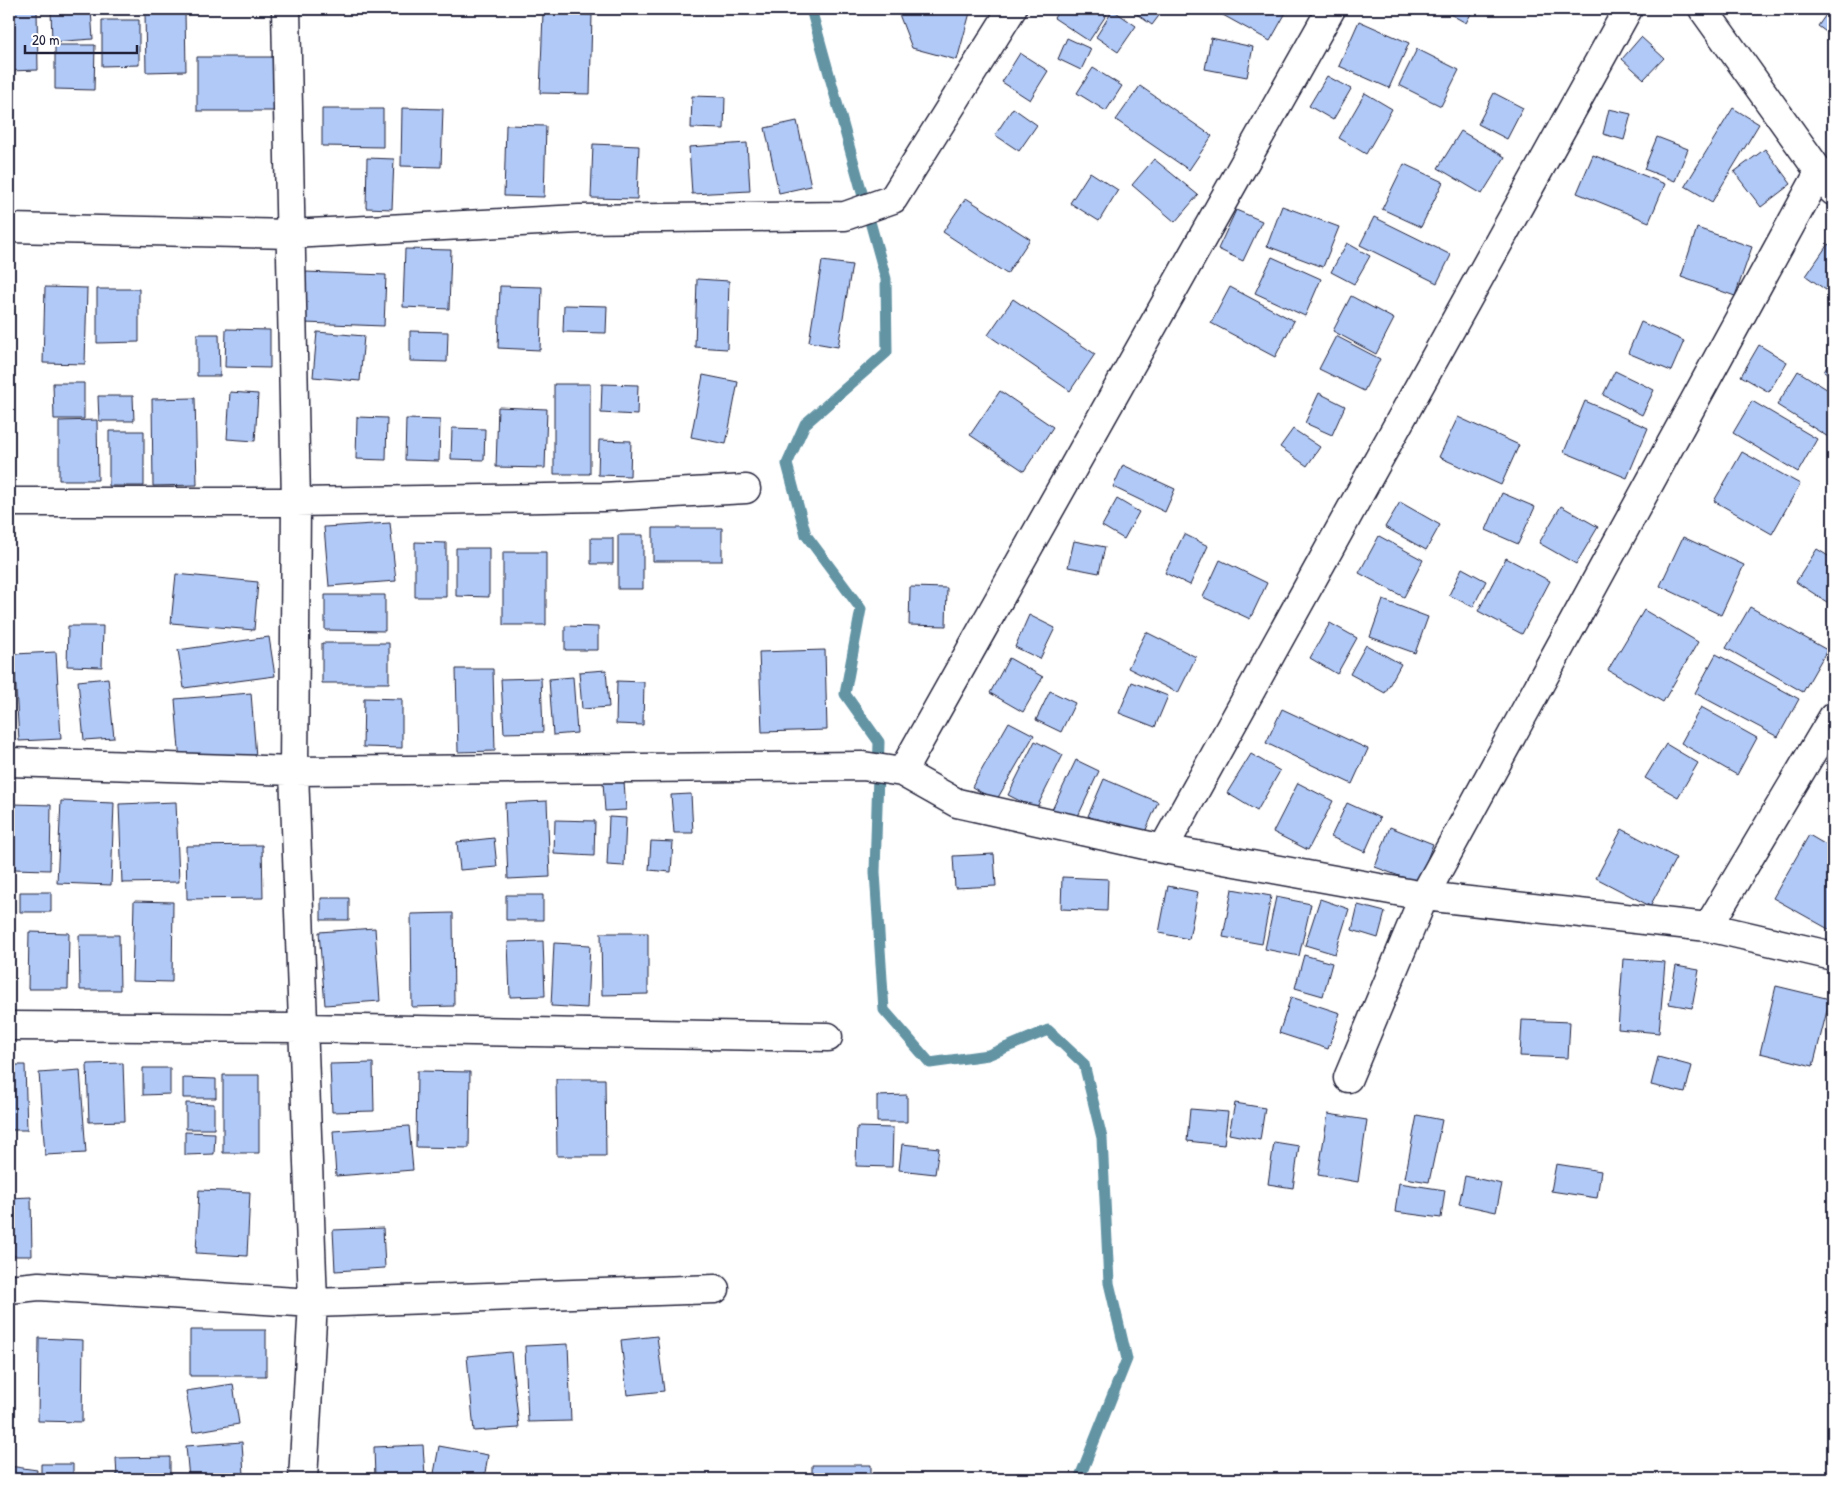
<svg xmlns="http://www.w3.org/2000/svg" width="1842" height="1488" font-family="'Patrick Hand',sans-serif">
<style>
.lines{fill:none;stroke-linecap:round;stroke-linejoin:round}
.stream{stroke:#6494a4;stroke-width:11}
.building{fill:#b0c9f7;stroke:#22223b}
.minor-casing{stroke:#22223b;stroke-width:31}
.minor{stroke:#fff;stroke-width:28}
</style>
<rect width="100%" height="100%" fill="#fff"/>
<filter id="ink" filterUnits="userSpaceOnUse"><feTurbulence type="fractalNoise" baseFrequency=".02" numOctaves="2"/><feDisplacementMap in="SourceGraphic" scale="10" xChannelSelector="R" yChannelSelector="G"/><feConvolveMatrix kernelMatrix="1 2 1 2 8 2 1 2 1" color-interpolation-filters="sRGB"/></filter>
<g filter="url(#ink)">
<g class="lines">
<path class="stream" d="M 811,9 L 886,279 L 887,352 L 805,424 L 787,464 L 806,535 L 861,609 L 845,694 L 879,742 L 875,872 L 884,1010 L 930,1063 L 988,1055 L 1048,1030 L 1084,1064 L 1102,1138 L 1109,1283 L 1127,1359 L 1079,1479"/>
</g>
<path class="building" d="M 9,9 L 37,9 L 38,70 L 9,71 Z
M 51,9 L 91,9 L 93,39 L 52,42 Z
M 897,9 L 971,9 L 957,60 L 912,48 Z
M 1060,9 L 1104,9 L 1109,11 L 1089,41 L 1054,18 Z
M 1132,9 L 1164,9 L 1152,25 L 1131,10 Z
M 1212,9 L 1288,9 L 1270,41 Z
M 1441,9 L 1470,9 L 1473,10 L 1466,23 Z
M 1830,9 L 1833,9 L 1833,37 L 1818,26 Z
M 1113,10 L 1136,26 L 1118,52 L 1096,37 Z
M 185,12 L 186,71 L 146,72 L 145,13 Z
M 543,13 L 592,15 L 590,94 L 540,93 Z
M 102,20 L 139,20 L 139,65 L 102,66 Z
M 1359,21 L 1409,43 L 1389,88 L 1339,66 Z
M 1641,37 L 1664,58 L 1644,79 L 1622,59 Z
M 1067,38 L 1091,49 L 1081,70 L 1058,59 Z
M 1211,38 L 1253,47 L 1247,77 L 1205,69 Z
M 55,45 L 95,45 L 94,90 L 55,89 Z
M 1417,49 L 1459,70 L 1441,106 L 1399,85 Z
M 1020,53 L 1048,71 L 1030,100 L 1002,82 Z
M 197,57 L 280,57 L 280,111 L 197,111 Z
M 1093,68 L 1122,86 L 1106,111 L 1077,93 Z
M 1327,76 L 1351,89 L 1333,120 L 1309,106 Z
M 1140,86 L 1212,136 L 1189,170 L 1116,120 Z
M 1365,93 L 1392,109 L 1366,154 L 1339,138 Z
M 1494,93 L 1523,108 L 1507,139 L 1478,124 Z
M 692,96 L 725,97 L 724,129 L 691,128 Z
M 402,108 L 443,109 L 441,167 L 401,166 Z
M 1013,108 L 1037,125 L 1019,151 L 995,135 Z
M 1733,108 L 1759,124 L 1712,202 L 1685,186 Z
M 322,109 L 383,109 L 383,147 L 322,146 Z
M 1609,109 L 1631,114 L 1624,140 L 1603,134 Z
M 797,121 L 811,186 L 779,193 L 765,128 Z
M 506,125 L 546,126 L 544,197 L 504,196 Z
M 1461,131 L 1505,157 L 1482,194 L 1438,168 Z
M 1657,137 L 1688,149 L 1675,181 L 1644,169 Z
M 747,143 L 750,191 L 692,194 L 689,147 Z
M 593,144 L 639,146 L 637,199 L 591,198 Z
M 1765,149 L 1791,184 L 1761,207 L 1734,172 Z
M 1593,155 L 1665,184 L 1649,222 L 1577,193 Z
M 367,158 L 394,159 L 392,209 L 366,208 Z
M 1154,159 L 1198,195 L 1175,222 L 1132,185 Z
M 1404,164 L 1443,182 L 1421,227 L 1382,209 Z
M 1090,172 L 1118,190 L 1099,221 L 1070,203 Z
M 966,198 L 1030,239 L 1007,274 L 943,232 Z
M 1282,206 L 1339,227 L 1323,267 L 1267,246 Z
M 1236,210 L 1262,221 L 1243,261 L 1218,249 Z
M 1374,217 L 1451,255 L 1437,283 L 1360,245 Z
M 1697,228 L 1752,247 L 1735,296 L 1681,277 Z
M 1347,243 L 1370,256 L 1354,284 L 1331,272 Z
M 1828,244 L 1833,248 L 1833,295 L 1806,276 Z
M 405,249 L 451,250 L 449,309 L 403,307 Z
M 1272,257 L 1321,279 L 1305,316 L 1255,293 Z
M 822,261 L 852,265 L 838,347 L 809,342 Z
M 305,272 L 386,275 L 384,326 L 304,323 Z
M 697,279 L 729,281 L 727,349 L 695,347 Z
M 500,286 L 542,287 L 540,350 L 498,348 Z
M 45,287 L 87,288 L 85,364 L 43,363 Z
M 1230,287 L 1294,321 L 1275,357 L 1211,323 Z
M 97,289 L 139,289 L 139,342 L 97,343 Z
M 1351,296 L 1394,319 L 1376,354 L 1333,331 Z
M 1013,299 L 1095,354 L 1070,391 L 988,335 Z
M 564,305 L 607,306 L 606,333 L 563,332 Z
M 1641,322 L 1684,341 L 1671,371 L 1628,353 Z
M 226,329 L 270,330 L 270,368 L 225,367 Z
M 410,331 L 448,332 L 447,362 L 410,361 Z
M 317,332 L 364,336 L 360,381 L 313,377 Z
M 197,334 L 219,334 L 220,376 L 197,376 Z
M 1336,336 L 1380,359 L 1364,391 L 1319,369 Z
M 1759,345 L 1787,362 L 1769,392 L 1741,376 Z
M 1833,356 L 1833,378 L 1824,372 Z
M 1615,371 L 1654,390 L 1642,415 L 1603,395 Z
M 1798,371 L 1833,393 L 1833,440 L 1777,405 Z
M 703,375 L 738,382 L 726,444 L 691,437 Z
M 53,383 L 84,383 L 84,419 L 54,419 Z
M 554,384 L 590,384 L 590,474 L 554,474 Z
M 602,384 L 638,385 L 637,415 L 601,413 Z
M 1000,391 L 1053,427 L 1024,471 L 970,435 Z
M 230,392 L 258,394 L 255,441 L 227,439 Z
M 1319,393 L 1345,406 L 1332,435 L 1305,423 Z
M 98,396 L 133,396 L 134,421 L 99,421 Z
M 195,398 L 197,485 L 153,486 L 152,399 Z
M 1585,401 L 1648,428 L 1627,478 L 1564,452 Z
M 1752,401 L 1817,439 L 1798,472 L 1733,433 Z
M 498,407 L 547,409 L 545,468 L 496,467 Z
M 357,417 L 387,418 L 386,460 L 356,459 Z
M 1458,417 L 1519,445 L 1501,485 L 1439,457 Z
M 406,419 L 440,420 L 439,461 L 405,460 Z
M 97,420 L 98,480 L 59,480 L 59,421 Z
M 452,428 L 485,429 L 484,460 L 451,459 Z
M 1293,429 L 1320,447 L 1307,466 L 1280,447 Z
M 109,431 L 144,431 L 144,486 L 109,486 Z
M 599,440 L 631,441 L 630,476 L 598,475 Z
M 1742,452 L 1800,484 L 1772,534 L 1714,501 Z
M 1123,465 L 1175,489 L 1165,512 L 1113,487 Z
M 1502,493 L 1535,507 L 1518,544 L 1486,530 Z
M 1117,499 L 1139,512 L 1124,539 L 1102,526 Z
M 1400,502 L 1440,525 L 1426,550 L 1385,527 Z
M 1561,506 L 1598,527 L 1576,564 L 1539,543 Z
M 390,523 L 396,581 L 329,586 L 324,527 Z
M 653,528 L 722,528 L 722,561 L 653,561 Z
M 1184,534 L 1208,546 L 1190,585 L 1165,573 Z
M 618,535 L 643,535 L 643,589 L 618,589 Z
M 1379,536 L 1423,560 L 1404,597 L 1359,573 Z
M 1683,537 L 1744,565 L 1721,615 L 1660,586 Z
M 591,538 L 613,538 L 613,564 L 591,564 Z
M 1074,541 L 1105,547 L 1099,573 L 1068,567 Z
M 415,542 L 446,543 L 446,597 L 415,597 Z
M 456,548 L 489,548 L 489,597 L 456,596 Z
M 1817,549 L 1833,559 L 1833,606 L 1796,582 Z
M 503,552 L 546,552 L 546,625 L 503,625 Z
M 1506,558 L 1550,581 L 1522,634 L 1478,611 Z
M 1220,560 L 1267,583 L 1250,619 L 1203,597 Z
M 1462,568 L 1486,581 L 1473,607 L 1449,595 Z
M 176,574 L 258,582 L 254,630 L 171,623 Z
M 910,587 L 947,588 L 946,626 L 909,625 Z
M 325,595 L 385,595 L 385,631 L 325,630 Z
M 1383,600 L 1428,617 L 1415,653 L 1370,637 Z
M 1750,607 L 1827,650 L 1803,692 L 1726,648 Z
M 1644,610 L 1698,642 L 1663,702 L 1608,670 Z
M 1029,615 L 1055,628 L 1040,659 L 1015,647 Z
M 1330,623 L 1357,638 L 1337,674 L 1310,658 Z
M 68,626 L 103,626 L 102,667 L 67,666 Z
M 565,626 L 598,627 L 598,650 L 565,650 Z
M 1146,632 L 1196,657 L 1178,693 L 1128,668 Z
M 269,637 L 275,676 L 184,688 L 178,650 Z
M 322,643 L 389,643 L 389,683 L 322,683 Z
M 1366,645 L 1401,664 L 1385,693 L 1350,674 Z
M 825,650 L 827,730 L 762,732 L 759,652 Z
M 56,652 L 61,739 L 19,741 L 14,654 Z
M 1716,654 L 1799,699 L 1778,737 L 1695,693 Z
M 1009,658 L 1043,677 L 1023,712 L 990,693 Z
M 456,669 L 493,669 L 495,751 L 458,752 Z
M 606,670 L 609,707 L 582,709 L 579,672 Z
M 9,675 L 10,737 L 9,737 Z
M 573,677 L 577,733 L 553,735 L 549,679 Z
M 108,678 L 114,738 L 84,740 L 78,681 Z
M 541,678 L 543,732 L 504,733 L 501,679 Z
M 617,681 L 644,682 L 643,725 L 616,724 Z
M 1132,682 L 1168,696 L 1155,727 L 1119,713 Z
M 1050,691 L 1075,703 L 1061,732 L 1036,720 Z
M 251,693 L 256,757 L 180,763 L 175,699 Z
M 364,698 L 402,699 L 402,748 L 363,747 Z
M 1701,707 L 1757,738 L 1737,775 L 1681,743 Z
M 1282,709 L 1368,749 L 1352,784 L 1266,743 Z
M 1009,722 L 1034,735 L 996,801 L 972,787 Z
M 1035,741 L 1063,755 L 1036,809 L 1008,795 Z
M 1666,744 L 1698,763 L 1678,797 L 1645,778 Z
M 1251,754 L 1280,771 L 1257,811 L 1227,793 Z
M 1076,760 L 1099,771 L 1073,827 L 1049,816 Z
M 1104,779 L 1158,802 L 1142,839 L 1088,816 Z
M 624,781 L 626,810 L 605,811 L 603,782 Z
M 1298,783 L 1333,801 L 1308,850 L 1273,832 Z
M 691,794 L 693,833 L 674,833 L 671,795 Z
M 61,801 L 114,803 L 111,885 L 57,883 Z
M 547,801 L 550,877 L 508,879 L 505,803 Z
M 176,802 L 179,882 L 122,883 L 119,804 Z
M 1347,803 L 1380,818 L 1365,852 L 1331,837 Z
M 13,804 L 51,805 L 50,870 L 12,869 Z
M 609,817 L 626,818 L 624,866 L 607,865 Z
M 555,820 L 595,821 L 594,856 L 554,854 Z
M 1833,820 L 1833,836 L 1826,832 Z
M 1390,827 L 1433,844 L 1418,883 L 1375,867 Z
M 1622,829 L 1676,858 L 1650,906 L 1596,878 Z
M 1809,835 L 1833,849 L 1833,928 L 1832,931 L 1773,898 Z
M 494,838 L 497,867 L 460,870 L 457,842 Z
M 651,841 L 673,842 L 671,872 L 649,870 Z
M 262,845 L 263,898 L 187,899 L 186,846 Z
M 994,854 L 996,886 L 955,888 L 953,856 Z
M 1062,877 L 1108,879 L 1107,911 L 1061,909 Z
M 1168,886 L 1198,892 L 1189,939 L 1159,933 Z
M 1232,889 L 1271,896 L 1262,944 L 1223,937 Z
M 20,892 L 51,892 L 51,912 L 20,912 Z
M 506,895 L 543,895 L 543,920 L 506,920 Z
M 1276,897 L 1311,904 L 1299,956 L 1265,949 Z
M 321,898 L 349,898 L 349,920 L 321,920 Z
M 1320,899 L 1349,909 L 1335,954 L 1305,945 Z
M 134,901 L 173,902 L 172,982 L 132,981 Z
M 1358,905 L 1385,912 L 1378,938 L 1352,930 Z
M 453,913 L 454,1006 L 412,1007 L 411,914 Z
M 375,928 L 380,1001 L 325,1005 L 319,932 Z
M 29,932 L 69,933 L 68,989 L 28,989 Z
M 601,933 L 648,933 L 648,994 L 602,995 Z
M 79,935 L 119,935 L 120,990 L 80,990 Z
M 543,941 L 545,996 L 510,997 L 508,942 Z
M 554,943 L 590,945 L 587,1008 L 551,1006 Z
M 1304,955 L 1332,963 L 1323,996 L 1295,988 Z
M 1623,959 L 1665,962 L 1659,1033 L 1618,1029 Z
M 1676,966 L 1699,970 L 1692,1008 L 1669,1004 Z
M 1776,986 L 1830,999 L 1813,1066 L 1760,1053 Z
M 1291,997 L 1340,1013 L 1328,1049 L 1279,1033 Z
M 1522,1020 L 1570,1022 L 1568,1058 L 1520,1056 Z
M 1658,1057 L 1692,1066 L 1685,1093 L 1651,1085 Z
M 123,1063 L 125,1121 L 89,1122 L 87,1064 Z
M 373,1063 L 374,1111 L 332,1112 L 330,1064 Z
M 9,1065 L 25,1065 L 27,1130 L 9,1130 Z
M 143,1068 L 170,1068 L 170,1094 L 143,1095 Z
M 80,1070 L 86,1153 L 45,1155 L 39,1073 Z
M 417,1071 L 470,1072 L 469,1148 L 416,1147 Z
M 223,1075 L 259,1075 L 259,1153 L 223,1153 Z
M 183,1078 L 216,1079 L 216,1098 L 183,1098 Z
M 556,1079 L 605,1079 L 606,1156 L 557,1156 Z
M 907,1095 L 907,1122 L 877,1122 L 877,1096 Z
M 186,1103 L 214,1104 L 214,1129 L 186,1129 Z
M 1235,1103 L 1265,1108 L 1260,1140 L 1229,1134 Z
M 1190,1109 L 1228,1112 L 1224,1145 L 1187,1141 Z
M 1328,1114 L 1367,1120 L 1358,1182 L 1318,1175 Z
M 1417,1115 L 1442,1120 L 1429,1182 L 1405,1178 Z
M 409,1126 L 413,1170 L 336,1176 L 333,1131 Z
M 857,1127 L 893,1128 L 892,1167 L 856,1166 Z
M 185,1132 L 215,1133 L 214,1154 L 185,1155 Z
M 1274,1142 L 1299,1146 L 1293,1188 L 1268,1184 Z
M 902,1144 L 939,1148 L 935,1174 L 899,1170 Z
M 1556,1164 L 1601,1171 L 1597,1198 L 1551,1191 Z
M 1465,1176 L 1502,1184 L 1496,1212 L 1459,1204 Z
M 1399,1183 L 1445,1190 L 1441,1218 L 1395,1212 Z
M 199,1190 L 250,1192 L 247,1256 L 196,1253 Z
M 31,1197 L 32,1256 L 9,1256 L 9,1198 Z
M 383,1228 L 385,1268 L 335,1271 L 333,1230 Z
M 190,1330 L 266,1330 L 266,1376 L 190,1376 Z
M 657,1336 L 664,1391 L 627,1395 L 621,1340 Z
M 39,1338 L 83,1340 L 82,1422 L 38,1421 Z
M 568,1344 L 571,1421 L 528,1422 L 525,1346 Z
M 511,1352 L 519,1428 L 474,1431 L 467,1356 Z
M 233,1384 L 239,1424 L 193,1432 L 186,1391 Z
M 242,1442 L 244,1475 L 189,1479 L 186,1446 Z
M 423,1445 L 425,1476 L 375,1478 L 374,1447 Z
M 439,1446 L 488,1455 L 484,1479 L 433,1479 Z
M 170,1457 L 170,1479 L 117,1479 L 116,1458 Z
M 41,1464 L 73,1464 L 73,1479 L 41,1479 Z
M 812,1465 L 871,1465 L 871,1479 L 812,1479 Z
M 9,1466 L 37,1470 L 36,1479 L 9,1479 Z"/>
<g class="lines">
<g class="minor-casing">
<path id="minor" d="M 286,9 L 296,502 L 294,771 L 313,1303 L 303,1479
M 1703,9 L 1833,191
M 9,228 L 291,234 L 579,219 L 845,216 L 893,199 L 1012,9
M 9,502 L 296,502 L 602,497 L 746,489
M 9,762 L 294,771 L 863,766 L 902,772 L 957,803 L 1163,849 L 1424,896 L 1708,927 L 1833,956
M 902,772 L 1331,9
M 1163,849 L 1628,9
M 1708,927 L 1833,717
M 9,1026 L 303,1028 L 828,1037
M 1348,1078 L 1424,896 L 1819,173
M 9,1289 L 39,1286 L 313,1303 L 715,1289"/>
</g>
<use href="#minor" class="minor"/>
</g>
</g>
<rect width="1842" height="1488" fill="none" stroke="#fff" stroke-width="30"/>
<rect x="15" y="15" width="1812" height="1458" fill="none" stroke="#22223b" stroke-width="2" filter="url(#ink)"/>
<path d="M25 45v8h112v-8" fill="none" stroke="#22223b" stroke-width="2.5"/>
<text x="32" y="45" font-size="15" fill="#22223b" stroke="#ffffff" stroke-width="4" paint-order="stroke">20 m</text>
</svg>
